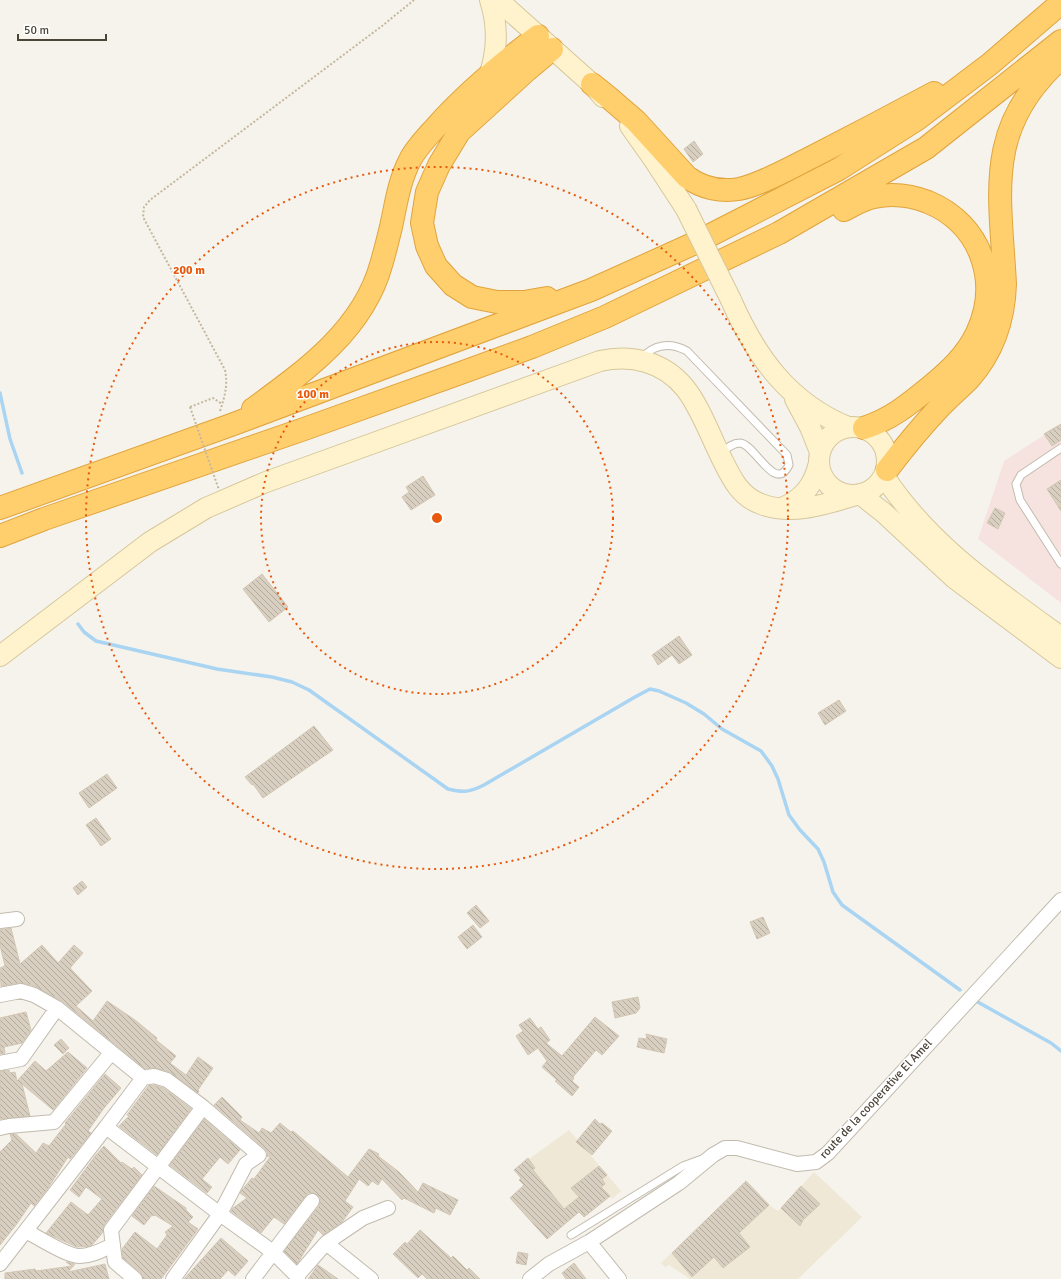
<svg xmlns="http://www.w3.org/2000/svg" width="1061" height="1279" font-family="Signika,sans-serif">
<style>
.education{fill:#efe8d6}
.medical{fill:#f6e3e0}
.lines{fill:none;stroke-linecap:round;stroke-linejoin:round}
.stream{stroke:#a9d4f2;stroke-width:3.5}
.building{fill:url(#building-back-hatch);stroke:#d3c7b4}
.lane-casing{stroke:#c2bbae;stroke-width:9}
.street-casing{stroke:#c2bbae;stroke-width:16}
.secondary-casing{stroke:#d6c79b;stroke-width:22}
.highway-casing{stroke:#e0a43c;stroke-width:24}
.path{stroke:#c4b79f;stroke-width:2;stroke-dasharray:2 2;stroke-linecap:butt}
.lane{stroke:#fff;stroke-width:7}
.street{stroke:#fff;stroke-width:14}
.secondary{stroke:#fff3cd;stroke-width:20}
.highway{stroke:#ffcf6e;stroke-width:22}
.secondary-bridge-casing{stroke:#d6c79b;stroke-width:22;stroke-linecap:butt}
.path-bridge{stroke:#c4b79f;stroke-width:2;stroke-dasharray:2 2;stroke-linecap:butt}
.secondary-bridge{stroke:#fff3cd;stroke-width:20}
.ring{fill:none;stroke:#e8590c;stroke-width:2;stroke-dasharray:2 4}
.labels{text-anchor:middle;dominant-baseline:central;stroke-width:3;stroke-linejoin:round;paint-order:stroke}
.street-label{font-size:12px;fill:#4b4439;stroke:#fff}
.centre{fill:#e8590c;stroke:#fff;stroke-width:2}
.ring-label{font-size:12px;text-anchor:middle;font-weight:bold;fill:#e8590c;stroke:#fff;stroke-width:3;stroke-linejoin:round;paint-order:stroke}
</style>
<defs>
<pattern id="building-back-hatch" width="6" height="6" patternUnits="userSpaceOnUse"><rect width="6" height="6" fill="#d8cfc1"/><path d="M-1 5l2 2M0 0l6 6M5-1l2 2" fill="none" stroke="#b1aa9e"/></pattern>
</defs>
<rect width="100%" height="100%" fill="#f6f3ec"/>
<path class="education" d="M 569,1130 L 621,1191 L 612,1199 L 610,1197 L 584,1217 L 579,1212 L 551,1221 L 519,1180 L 521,1178 L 514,1170 Z
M 814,1172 L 862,1217 L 798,1279 L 690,1279 L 669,1265 L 665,1267 L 661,1263 L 746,1181 L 769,1205 L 778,1211 Z"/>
<path class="medical" d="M 1061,424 L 1061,603 L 978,539 L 1004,461 Z"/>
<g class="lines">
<path class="stream" d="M 0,393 L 10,439 L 22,473
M 78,624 L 84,632 L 96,641 L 217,669 L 272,677 L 292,682 L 309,690 L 448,789 C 464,793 470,792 484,785 L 635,697 L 650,689 L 659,691 L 686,703 L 704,714 L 722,729 L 761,751 L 772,766 L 778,779 L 789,815 L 800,830 L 818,849 L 824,862 L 833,892 L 842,905 L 960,990
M 976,1001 L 1051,1043 L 1061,1051"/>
</g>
<path class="building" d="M 694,141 L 703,154 L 693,162 L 684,149 Z
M 1061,424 L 1061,440 L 1052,446 L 1044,434 Z
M 423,476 L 435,495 L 411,510 L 402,497 L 409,492 L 406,487 Z
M 1061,480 L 1061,511 L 1047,489 Z
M 995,508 L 1005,513 L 998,529 L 987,523 Z
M 262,574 L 288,607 L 269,622 L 243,589 Z
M 679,636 L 692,655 L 679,664 L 672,655 L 658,665 L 652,655 Z
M 839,700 L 846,711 L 825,725 L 818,713 Z
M 314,726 L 333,750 L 263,798 L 253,784 L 252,785 L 245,777 Z
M 107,774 L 117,788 L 89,808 L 79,793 Z
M 96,818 L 111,839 L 101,846 L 86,825 Z
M 82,881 L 87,887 L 78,895 L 73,888 Z
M 476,905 L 489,921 L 480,928 L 467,913 Z
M 763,917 L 770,933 L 757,939 L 750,922 Z
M 473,925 L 482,937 L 467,949 L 458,937 Z
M 11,928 L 20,964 L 42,945 L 58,963 L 74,945 L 83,953 L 70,968 L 92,991 L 76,1006 L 93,1021 L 107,1001 L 135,1020 L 157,1038 L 156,1040 L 176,1056 L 170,1063 L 186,1075 L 198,1057 L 213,1068 L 198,1090 L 199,1091 L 198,1093 L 170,1072 L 156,1068 L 145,1069 L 62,1001 L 38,988 L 32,985 L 20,983 L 1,986 L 0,968 L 5,966 L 0,945 L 0,930 Z
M 638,997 L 640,1008 L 636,1013 L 615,1018 L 612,1002 Z
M 26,1012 L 31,1030 L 22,1043 L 4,1047 L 5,1053 L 0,1054 L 0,1018 Z
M 595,1017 L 619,1036 L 602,1055 L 596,1050 L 573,1077 L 574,1078 L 572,1081 L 579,1087 L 572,1096 L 555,1081 L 557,1080 L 542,1067 L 547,1061 L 538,1048 L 528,1055 L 516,1036 L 523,1031 L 519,1025 L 530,1018 L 538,1029 L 541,1027 L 550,1040 L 546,1043 L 562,1056 Z
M 646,1034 L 667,1039 L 664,1053 L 637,1047 L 639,1038 L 647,1039 Z
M 61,1039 L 69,1048 L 63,1054 L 54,1045 Z
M 68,1052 L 87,1068 L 53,1110 L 22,1084 L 30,1116 L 0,1119 L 0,1071 L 9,1070 L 10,1073 L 15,1072 L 17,1081 L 35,1061 L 46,1071 Z
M 105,1074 L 121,1088 L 104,1108 L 88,1131 L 91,1133 L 70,1159 L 68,1157 L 48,1188 L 34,1206 L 31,1203 L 16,1225 L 0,1245 L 0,1152 L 12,1140 L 10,1134 L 16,1134 L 36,1153 L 43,1143 L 49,1146 L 66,1124 L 65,1123 Z
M 149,1085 L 153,1085 L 163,1088 L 191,1109 L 157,1155 L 119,1126 L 129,1116 L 127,1115 Z
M 222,1097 L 242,1117 L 240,1120 L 259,1133 L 262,1128 L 271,1133 L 280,1123 L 291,1132 L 293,1131 L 348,1177 L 369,1149 L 379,1154 L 378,1156 L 399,1172 L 418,1192 L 423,1183 L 458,1200 L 450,1215 L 436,1208 L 434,1213 L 404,1198 L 402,1200 L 382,1179 L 378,1185 L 372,1181 L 368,1186 L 359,1179 L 345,1201 L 353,1207 L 342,1222 L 323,1235 L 318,1230 L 297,1264 L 284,1251 L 319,1206 L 320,1202 L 320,1197 L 313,1193 L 308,1193 L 284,1224 L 274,1217 L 261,1233 L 231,1211 L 233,1208 L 247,1198 L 240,1193 L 242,1190 L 252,1178 L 254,1179 L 270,1157 L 267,1156 L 267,1152 L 265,1149 L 214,1105 Z
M 204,1119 L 240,1150 L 228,1164 L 220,1157 L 202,1179 L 212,1187 L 207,1193 L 170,1165 Z
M 595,1119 L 600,1124 L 602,1123 L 612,1131 L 592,1155 L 576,1142 Z
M 104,1146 L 121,1163 L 122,1162 L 132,1169 L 134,1167 L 142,1175 L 104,1225 L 103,1232 L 99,1237 L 91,1246 L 77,1247 L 46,1233 L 71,1202 L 88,1215 L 102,1199 L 86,1187 L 79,1197 L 70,1190 L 96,1155 Z
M 528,1158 L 535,1168 L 533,1170 L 564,1209 L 579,1197 L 571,1188 L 599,1166 L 607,1175 L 602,1179 L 605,1184 L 601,1187 L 610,1196 L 584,1217 L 579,1212 L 547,1239 L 510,1198 L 524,1185 L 519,1180 L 521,1178 L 514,1170 Z
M 746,1181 L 769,1205 L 739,1233 L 750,1247 L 723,1268 L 714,1257 L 692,1277 L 672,1253 Z
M 154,1186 L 186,1208 L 186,1210 L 193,1217 L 188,1222 L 198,1229 L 161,1279 L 143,1279 L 141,1273 L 123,1258 L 122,1249 L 135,1232 L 157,1249 L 167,1235 L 165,1232 L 173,1226 L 155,1215 L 154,1216 L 152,1215 L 144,1225 L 132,1216 Z
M 801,1186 L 820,1204 L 803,1220 L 800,1226 L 781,1208 Z
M 420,1230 L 451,1258 L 453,1256 L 467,1270 L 469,1268 L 480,1279 L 427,1279 L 422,1274 L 418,1278 L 393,1254 L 405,1242 L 407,1244 Z
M 221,1238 L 248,1261 L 235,1276 L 228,1270 L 220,1279 L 184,1279 Z
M 518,1252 L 528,1254 L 526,1265 L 516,1263 Z
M 66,1262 L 75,1264 L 68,1272 L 105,1264 L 109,1279 L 5,1279 L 5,1273 L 35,1269 L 36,1271 L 72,1266 Z
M 574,1263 L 586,1279 L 566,1279 L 562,1273 Z
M 318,1265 L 338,1279 L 308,1279 Z"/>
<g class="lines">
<g class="lane-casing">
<path id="lane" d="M 642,358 C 654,344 670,342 687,351 L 787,455 L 789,465 C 775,494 755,444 740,443 C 732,443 726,449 721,453
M 1061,448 L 1021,475 L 1016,484 L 1020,500 L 1061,564
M 571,1235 L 683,1166 L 702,1159"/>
</g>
<g class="street-casing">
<path id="street" d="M 0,921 L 17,919
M 0,995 L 21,991 L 34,995 L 57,1008 L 143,1078 L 106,1127
M 0,1063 L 21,1059 L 57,1008
M 143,1078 L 154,1076 L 167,1080 L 203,1107 L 259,1155 L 246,1164 L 220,1214 L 173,1279
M 0,1128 L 9,1126 L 54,1122 L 111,1053
M 26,1231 C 37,1237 69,1257 80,1256 C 92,1256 102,1250 113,1245
M 589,1242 L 619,1279
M 326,1243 L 363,1218 L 388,1208
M 0,1264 L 106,1127 L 220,1214 L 273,1252 L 297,1276 L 298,1279
M 297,1276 L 326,1243 L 371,1279
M 135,1279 L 115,1262 L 111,1230 L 203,1107
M 253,1279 L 312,1201
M 530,1279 L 549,1264 L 589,1242 L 679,1183 L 713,1155 L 725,1148 L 737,1148 L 797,1164 L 816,1162 L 828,1153 L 1061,900"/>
</g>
<g class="secondary-casing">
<path id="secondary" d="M 490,0 C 498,25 498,48 490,73
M 498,0 L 592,84 L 603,97
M 630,126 L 654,160 L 686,209
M 731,300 C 756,357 789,403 848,427
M 795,399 L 810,427 L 820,452
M819 461a34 34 0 1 1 68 0a34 34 0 1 1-68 0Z
M 884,476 C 929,545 996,590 1061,637
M 860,494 L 884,513 L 954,578 L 1061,658
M 782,508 C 803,499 814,485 819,463
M 0,656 L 150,542 L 206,508 L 266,482 L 600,361 C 632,354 664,362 685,388 C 699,405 711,437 721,457 C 731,477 739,496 761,504 C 792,516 826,504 856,495"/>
</g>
<g class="highway-casing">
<path id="highway" d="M 592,84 L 607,96 L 636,121 L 687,177 C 702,188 721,192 739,189 C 760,185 792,167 812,157 C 853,136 893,115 934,93
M 844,210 C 854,205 863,199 874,197 C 893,193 910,195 928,202 C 981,224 1001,281 977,333 C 966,356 949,371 930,387 C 908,405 891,419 864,428
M 547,298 L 524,302 L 497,302 L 472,297 L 453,285 L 436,266 L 427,246 L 422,223 L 427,192 L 439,165 L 459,132 L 527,70 L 552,49
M 253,409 C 305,371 363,330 381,265 C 385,252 388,239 391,227 C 396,204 399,181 410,160 C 416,148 427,137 436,127 C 467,92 501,64 538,36
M 887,470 C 903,449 920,428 938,409 C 948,398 959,389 969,379 C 993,352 1004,319 1005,284 C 1000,191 984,128 1060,59
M 0,508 L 231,425 L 591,290 L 695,243 L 839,169 L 916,120 L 990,64 L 1061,3
M 0,536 L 44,519 L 307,428 L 455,375 L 532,347 L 605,317 L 779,233 L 926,148 L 1061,41"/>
</g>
<path class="path" d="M 190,407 L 213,398 L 222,404
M 220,411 C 225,396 228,385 225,370 L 143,217 L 144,207 L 150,200 L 382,26 L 414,0"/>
<use href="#lane" class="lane"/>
<use href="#street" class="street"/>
<use href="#secondary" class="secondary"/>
<use href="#highway" class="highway"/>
<g class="secondary-bridge-casing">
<path id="secondary-bridge" d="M 686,209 L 731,300"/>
</g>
<path class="path-bridge" d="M 190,407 L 219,490"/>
<use href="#secondary-bridge" class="secondary-bridge"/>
</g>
<g class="ring">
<circle cx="437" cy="518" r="176"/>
<circle cx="437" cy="518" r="351"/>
</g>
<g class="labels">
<g class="street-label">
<text transform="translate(876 1099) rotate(-47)">route de la cooperative El Amel</text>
</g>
</g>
<circle cx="437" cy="518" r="6" class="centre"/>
<g class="ring-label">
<text x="189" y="274">200 m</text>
<text x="313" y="398">100 m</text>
</g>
<path d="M18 34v6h88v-6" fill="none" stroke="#4b4439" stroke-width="2"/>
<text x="24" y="34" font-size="12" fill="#4b4439" stroke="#ffffff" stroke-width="3" paint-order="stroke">50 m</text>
</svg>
